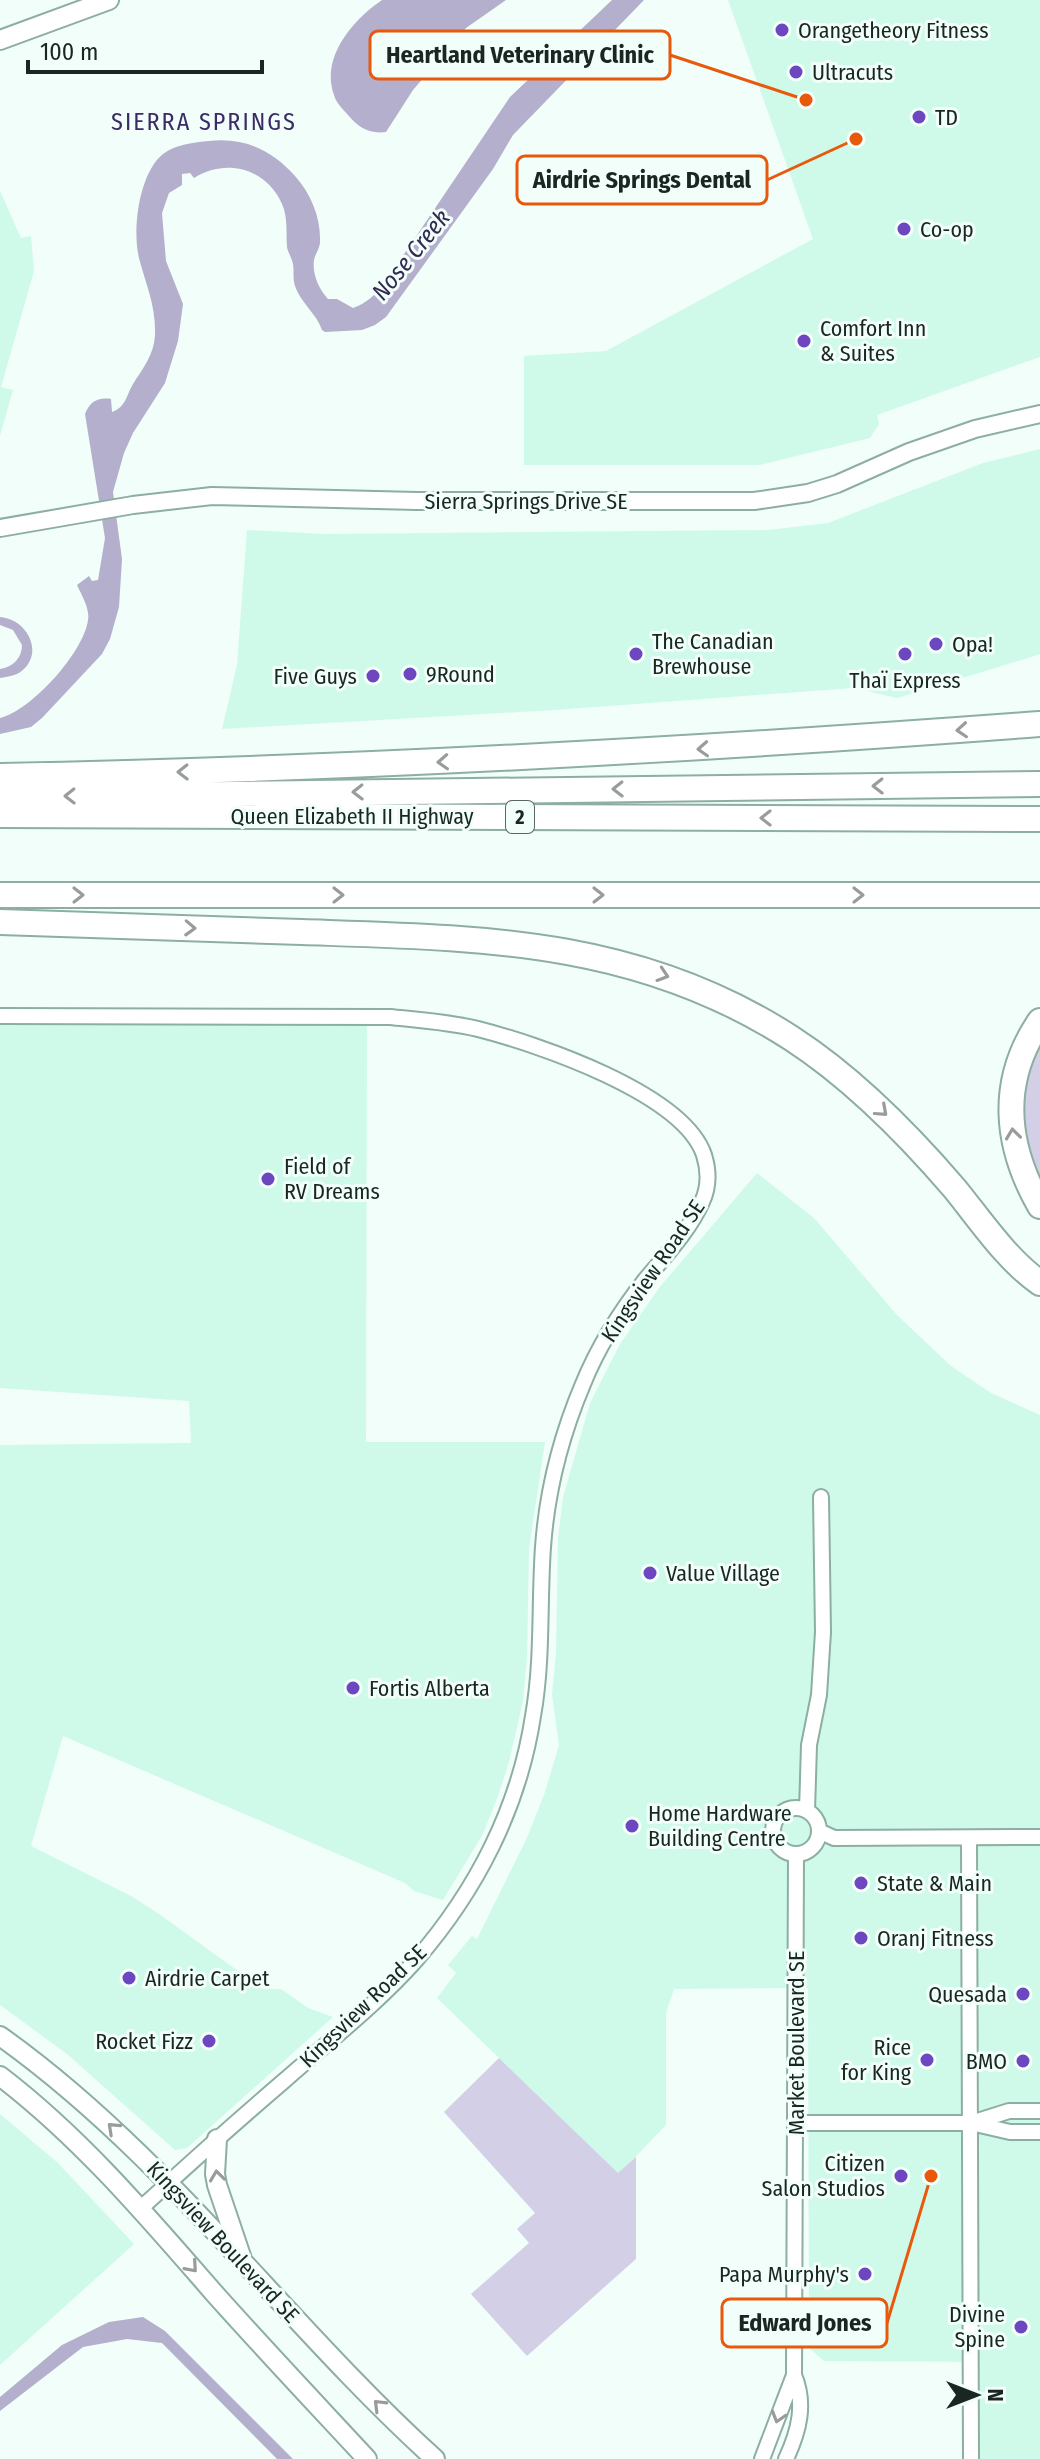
<svg xmlns="http://www.w3.org/2000/svg" width="1040" height="2459" font-family="'Fira Sans Condensed',sans-serif">
<style>
.built{fill:#cffaea}
.green{fill:#d3cfe7}
.water{fill:#b4afcd}
.lines{fill:none;stroke-linecap:round;stroke-linejoin:round}
.minor-casing{stroke:#8daea2;stroke-width:18}
.tertiary-casing{stroke:#8daea2;stroke-width:20}
.secondary-casing{stroke:#8daea2;stroke-width:22}
.motorway-casing{stroke:#8daea2;stroke-width:28}
.minor{stroke:#fff;stroke-width:14}
.tertiary{stroke:#fff;stroke-width:16}
.secondary{stroke:#fff;stroke-width:18}
.motorway{stroke:#fff;stroke-width:24}
.oneway{stroke:#989d9b}
.poi-dot{fill:#6c47bf;stroke:#f1fef9;stroke-width:3}
.labels{text-anchor:middle;dominant-baseline:central;stroke-width:6;stroke-linejoin:round;paint-order:stroke}
.shield{fill:#f1fef9;stroke:#5a6762;stroke-width:2}
.shield-label{font-size:20px;font-weight:bold;fill:#192621}
.poi-label{font-size:22px;fill:#192621;stroke:#f1fef9;text-anchor:start}
.street-label{font-size:22px;fill:#192621;stroke:#f1fef9}
.neighbourhood-label{font-size:24px;letter-spacing:2px;fill:#3b2b66;stroke:#f1fef9}
.water-label{font-size:24px;font-style:italic;fill:#322852;stroke:#f1fef9}
.leader{fill:none;stroke:#e8590c;stroke-width:3}
.callout-dot{fill:#e8590c;stroke:#f1fef9;stroke-width:3}
.callout{fill:#f1fef9;stroke:#e8590c;stroke-width:3}
.callout-label{font-size:24px;text-anchor:middle;font-weight:bold;fill:#192621}
</style>
<rect width="100%" height="100%" fill="#f1fef9"/>
<path class="built" d="M 728,0 L 1040,0 L 1040,357 L 877,415 L 879,424 L 870,438 L 760,465 L 524,465 L 524,356 L 606,351 L 813,239 Z
M 0,191 L 21,238 L 31,236 L 34,271 L 1,387 L 13,390 L 0,436 Z
M 1040,449 L 1040,654 L 1028,658 L 897,698 L 854,688 L 555,710 L 222,729 L 237,665 L 247,530 L 323,534 L 768,530 L 828,523 L 983,463 Z
M 0,1025 L 367,1025 L 366,1442 L 545,1442 L 529,1549 L 527,1658 L 523,1701 L 509,1762 L 498,1796 L 483,1834 L 443,1900 L 414,1891 L 405,1883 L 63,1736 L 31,1846 L 133,1897 L 162,1916 L 263,1989 L 281,1989 L 308,2008 L 333,2017 L 187,2148 L 175,2150 L 67,2054 L 0,2005 L 0,1445 L 191,1443 L 189,1401 L 0,1388 Z
M 757,1173 L 814,1218 L 897,1315 L 951,1366 L 991,1393 L 1040,1415 L 1040,2459 L 979,2459 L 979,2362 L 824,2361 L 809,2348 L 808,1988 L 674,1989 L 666,2013 L 666,2125 L 619,2174 L 437,1998 L 456,1973 L 448,1965 L 472,1936 L 477,1939 L 526,1840 L 544,1795 L 559,1745 L 552,1695 L 556,1653 L 558,1538 L 563,1497 L 590,1403 L 620,1344 L 659,1288 Z
M 0,2114 L 58,2163 L 134,2244 L 0,2365 Z"/>
<path class="green" d="M 1040,1037 L 1040,1183 L 1025,1147 L 1023,1089 Z
M 499,2058 L 618,2173 L 636,2157 L 636,2259 L 527,2356 L 471,2294 L 529,2243 L 517,2229 L 535,2213 L 444,2112 Z"/>
<path class="water" d="M 382,0 L 506,0 L 466,28 L 413,90 L 386,132 C 369,134 359,128 348,115 C 343,109 336,103 334,95 C 320,57 354,19 382,0 Z
M 612,0 L 644,0 L 513,135 L 493,169 L 386,317 L 375,325 L 362,330 L 325,332 L 322,330 C 316,312 298,301 294,282 C 293,276 294,270 293,264 C 292,258 288,253 287,247 C 286,233 288,217 282,204 C 266,168 226,158 194,178 L 190,173 L 182,174 L 182,185 L 169,193 L 162,213 L 166,261 L 183,304 L 178,341 L 165,383 L 133,433 L 124,453 L 113,492 L 122,559 L 119,607 L 110,639 L 102,654 L 42,718 L 31,727 L 0,734 L 0,718 C 31,711 84,652 88,620 C 90,609 82,596 77,585 L 89,576 L 92,581 L 98,580 L 105,538 L 85,414 C 90,402 97,397 111,399 L 112,412 C 126,407 126,396 133,384 C 143,368 154,355 155,335 C 156,306 146,285 139,258 C 132,230 139,173 163,154 C 174,145 195,142 209,141 C 244,137 272,150 295,176 C 312,195 321,219 320,243 C 319,250 315,254 314,260 C 312,274 319,289 328,299 L 337,299 L 353,308 C 367,303 375,295 384,284 L 510,97 Z
M 0,617 C 28,619 46,655 19,673 C 13,676 6,677 0,678 L 0,669 C 13,667 22,658 22,645 L 13,630 L 0,625 Z
M 143,2317 L 165,2331 L 293,2459 L 277,2459 L 162,2343 L 127,2339 L 83,2347 L 0,2411 L 0,2397 L 62,2345 L 109,2322 Z"/>
<g class="lines">
<g class="minor-casing">
<path id="minor" d="M 0,1016 L 390,1017 C 419,1020 449,1022 478,1029 C 537,1044 683,1093 704,1155 C 709,1171 709,1187 702,1202 C 689,1231 665,1256 645,1280 C 620,1312 598,1347 583,1384 C 561,1436 547,1491 543,1547 C 539,1604 543,1660 533,1716 C 519,1808 476,1891 416,1960 C 378,2003 328,2042 285,2080 C 236,2122 188,2165 140,2209
M773 1831a23 23 0 1 1 46 0a23 23 0 1 1-46 0Z
M 807,1811 L 809,1745 L 819,1695 L 823,1632 L 821,1497
M 819,1831 L 834,1838 L 1040,1837
M 969,1838 L 971,2459
M 796,2123 L 971,2123 L 1010,2132 L 1040,2132
M 971,2123 L 1009,2111 L 1040,2111
M 762,2459 L 794,2375
M 786,2459 C 799,2431 806,2404 794,2375 L 796,1855"/>
</g>
<g class="tertiary-casing">
<path id="tertiary" d="M 0,528 L 133,505 L 212,496 L 417,501 L 754,501 L 808,493 L 837,484 L 909,452 L 975,429 L 1040,414"/>
</g>
<g class="secondary-casing">
<path id="secondary" d="M 0,40 L 109,0
M 0,2036 C 166,2154 285,2323 435,2459
M 0,2076 C 81,2138 147,2216 214,2293 C 264,2349 316,2404 367,2459
M 217,2139 L 215,2174 L 217,2185 L 242,2259"/>
</g>
<g class="motorway-casing">
<path id="motorway" d="M 0,776 C 347,769 694,750 1040,724
M 0,797 L 1040,784
M 0,815 L 1040,819
M 0,895 L 1040,895
M 0,922 C 101,925 201,929 302,932 C 479,938 636,938 791,1038 C 853,1078 907,1133 955,1189 C 981,1221 1006,1259 1040,1283
M 1040,1021 C 999,1081 1005,1145 1040,1206"/>
</g>
<use href="#minor" class="minor"/>
<use href="#tertiary" class="tertiary"/>
<use href="#secondary" class="secondary"/>
<use href="#motorway" class="motorway"/>
</g>
<defs><path id="oneway-chevron" d="M-2-3.5L2.5 0L-2 3.5" fill="none" stroke-width="1.6" stroke-linecap="round" stroke-linejoin="round" transform="scale(2)"/></defs>
<g class="oneway">
<use href="#oneway-chevron" transform="translate(962 730) rotate(176)"/>
<use href="#oneway-chevron" transform="translate(703 749) rotate(177)"/>
<use href="#oneway-chevron" transform="translate(443 762) rotate(177)"/>
<use href="#oneway-chevron" transform="translate(183 772) rotate(179)"/>
<use href="#oneway-chevron" transform="translate(878 786) rotate(179)"/>
<use href="#oneway-chevron" transform="translate(618 789) rotate(179)"/>
<use href="#oneway-chevron" transform="translate(358 792) rotate(179)"/>
<use href="#oneway-chevron" transform="translate(70 796) rotate(179)"/>
<use href="#oneway-chevron" transform="translate(766 818) rotate(-180)"/>
<use href="#oneway-chevron" transform="translate(78 895)"/>
<use href="#oneway-chevron" transform="translate(338 895)"/>
<use href="#oneway-chevron" transform="translate(598 895)"/>
<use href="#oneway-chevron" transform="translate(858 895)"/>
<use href="#oneway-chevron" transform="translate(190 928) rotate(2)"/>
<use href="#oneway-chevron" transform="translate(663 975) rotate(18)"/>
<use href="#oneway-chevron" transform="translate(882 1111) rotate(42)"/>
<use href="#oneway-chevron" transform="translate(1013 1134) rotate(-97)"/>
<use href="#oneway-chevron" transform="translate(113 2128) rotate(-137)"/>
<use href="#oneway-chevron" transform="translate(217 2176) rotate(-97)"/>
<use href="#oneway-chevron" transform="translate(192 2267) rotate(49)"/>
<use href="#oneway-chevron" transform="translate(379 2405) rotate(-135)"/>
<use href="#oneway-chevron" transform="translate(778 2417) rotate(107)"/>
</g>
<g class="poi-dot">
<circle cx="782" cy="30" r="8"/>
<circle cx="796" cy="72" r="8"/>
<circle cx="919" cy="117" r="8"/>
<circle cx="904" cy="229" r="8"/>
<circle cx="804" cy="341" r="8"/>
<circle cx="936" cy="644" r="8"/>
<circle cx="636" cy="654" r="8"/>
<circle cx="905" cy="654" r="8"/>
<circle cx="410" cy="674" r="8"/>
<circle cx="373" cy="676" r="8"/>
<circle cx="268" cy="1179" r="8"/>
<circle cx="650" cy="1573" r="8"/>
<circle cx="353" cy="1688" r="8"/>
<circle cx="632" cy="1826" r="8"/>
<circle cx="861" cy="1883" r="8"/>
<circle cx="861" cy="1938" r="8"/>
<circle cx="129" cy="1978" r="8"/>
<circle cx="1023" cy="1994" r="8"/>
<circle cx="209" cy="2041" r="8"/>
<circle cx="927" cy="2060" r="8"/>
<circle cx="1023" cy="2061" r="8"/>
<circle cx="901" cy="2176" r="8"/>
<circle cx="865" cy="2274" r="8"/>
<circle cx="1021" cy="2327" r="8"/>
</g>
<g class="labels">
<rect class="shield" x="506" y="801" width="28" height="32" rx="6"/>
<g class="shield-label">
<text x="520" y="817">2</text>
</g>
<g class="poi-label">
<text x="798" y="30">Orangetheory Fitness</text>
<text x="812" y="72">Ultracuts</text>
<text x="935" y="117">TD</text>
<text x="920" y="229">Co-op</text>
<text x="820" y="328">Comfort Inn<tspan x="820" dy="25">&amp; Suites</tspan></text>
<text x="652" y="641">The Canadian<tspan x="652" dy="25">Brewhouse</tspan></text>
<text x="952" y="644">Opa!</text>
<text x="426" y="674">9Round</text>
<text x="357" y="676" text-anchor="end">Five Guys</text>
<text x="905" y="680" text-anchor="middle">Thaï Express</text>
<text x="284" y="1166">Field of<tspan x="284" dy="25">RV Dreams</tspan></text>
<text x="666" y="1573">Value Village</text>
<text x="369" y="1688">Fortis Alberta</text>
<text x="648" y="1813">Home Hardware<tspan x="648" dy="25">Building Centre</tspan></text>
<text x="877" y="1883">State &amp; Main</text>
<text x="877" y="1938">Oranj Fitness</text>
<text x="145" y="1978">Airdrie Carpet</text>
<text x="1007" y="1994" text-anchor="end">Quesada</text>
<text x="193" y="2041" text-anchor="end">Rocket Fizz</text>
<text x="911" y="2047" text-anchor="end">Rice<tspan x="911" dy="25">for King</tspan></text>
<text x="1007" y="2061" text-anchor="end">BMO</text>
<text x="885" y="2163" text-anchor="end">Citizen<tspan x="885" dy="25">Salon Studios</tspan></text>
<text x="849" y="2274" text-anchor="end">Papa Murphy's</text>
<text x="1005" y="2314" text-anchor="end">Divine<tspan x="1005" dy="25">Spine</tspan></text>
</g>
<g class="street-label">
<text x="526" y="501">Sierra Springs Drive SE</text>
<text x="352" y="816">Queen Elizabeth II Highway</text>
<text transform="translate(653 1271) rotate(-56)">Kingsview Road SE</text>
<text transform="translate(363 2006) rotate(-44)">Kingsview Road SE</text>
<text transform="translate(796 2043) rotate(-90)">Market Boulevard SE</text>
<text transform="translate(223 2242) rotate(47)">Kingsview Boulevard SE</text>
</g>
<g class="neighbourhood-label">
<text x="204" y="122">SIERRA SPRINGS</text>
</g>
<g class="water-label">
<text transform="translate(411 255) rotate(-51)">Nose Creek</text>
</g>
</g>
<path class="leader" d="M806 100L670 55M856 139L767 180M931 2176L887 2323"/>
<g class="callout-dot">
<circle cx="806" cy="100" r="8"/>
<circle cx="856" cy="139" r="8"/>
<circle cx="931" cy="2176" r="8"/>
</g>
<g class="callout">
<rect x="370" y="31" width="300" height="48" rx="8"/>
<rect x="517" y="156" width="250" height="48" rx="8"/>
<rect x="722" y="2299" width="165" height="48" rx="8"/>
</g>
<g class="callout-label">
<text x="520" y="63">Heartland Veterinary Clinic</text>
<text x="642" y="188">Airdrie Springs Dental</text>
<text x="805" y="2331">Edward Jones</text>
</g>
<g transform="translate(976 2395) rotate(90)" stroke="#f1fef9" stroke-width="6" paint-order="stroke">
<path d="M0-6L14 30L0 20L-14 30Z" fill="#192621"/>
<text y="-12" font-size="22" font-weight="bold" text-anchor="middle" fill="#192621">N</text>
</g>
<path d="M28 60v12h234v-12" fill="none" stroke="#192621" stroke-width="4"/>
<text x="40" y="60" font-size="24" fill="#192621" stroke="#f1fef9" stroke-width="6" paint-order="stroke">100 m</text>
</svg>
